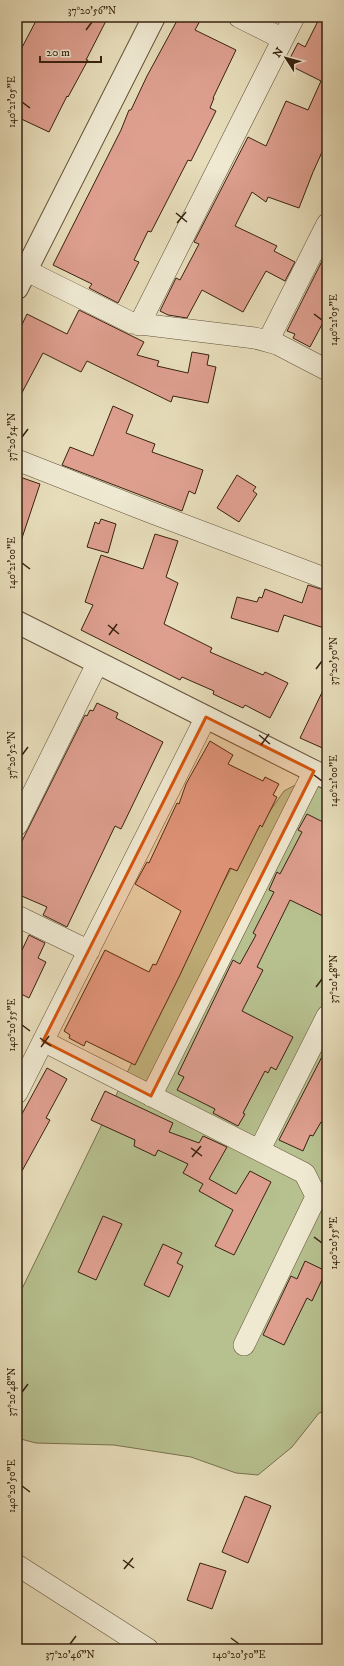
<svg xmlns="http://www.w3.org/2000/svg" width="344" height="1666" font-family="'IM FELL DW Pica',serif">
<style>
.green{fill:#b7c08f;stroke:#787150}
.building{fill:#de9f8f;stroke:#382210}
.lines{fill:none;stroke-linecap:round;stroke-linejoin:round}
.minor-casing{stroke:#64513a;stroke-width:22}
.tertiary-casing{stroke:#64513a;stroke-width:24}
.minor{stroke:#efe9d2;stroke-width:21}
.tertiary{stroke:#efe9d2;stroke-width:22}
.marked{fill:#d6540c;fill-opacity:0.2;stroke:#d6540c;stroke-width:3;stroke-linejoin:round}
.ticks{fill:none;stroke:#382210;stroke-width:1.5}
.neatline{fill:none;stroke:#382210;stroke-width:1.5}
.ticks-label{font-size:10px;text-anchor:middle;fill:#382210}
</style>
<rect width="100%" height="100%" fill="#e7ddba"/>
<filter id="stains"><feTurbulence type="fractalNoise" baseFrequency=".005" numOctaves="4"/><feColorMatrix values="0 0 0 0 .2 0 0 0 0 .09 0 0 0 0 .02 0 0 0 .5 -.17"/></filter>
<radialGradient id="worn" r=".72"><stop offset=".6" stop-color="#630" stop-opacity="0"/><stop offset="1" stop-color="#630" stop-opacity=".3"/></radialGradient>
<path class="green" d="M 316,774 L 327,775 L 327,1411 L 319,1413 L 292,1447 L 258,1475 L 236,1473 L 191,1457 L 114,1445 L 36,1443 L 17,1438 L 17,1299 L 194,935 L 231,869 L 253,835 L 284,791 Z"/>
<path class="building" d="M 38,17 L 108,17 L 86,60 L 88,60 L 68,97 L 67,96 L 49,132 L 17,117 L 17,57 Z
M 179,17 L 202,17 L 195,30 L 236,50 L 213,98 L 214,98 L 210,108 L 216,111 L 191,161 L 188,160 L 151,232 L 148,231 L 134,260 L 139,262 L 118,303 L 89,288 L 92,284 L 53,265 L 121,130 L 129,110 L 131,110 L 147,76 Z
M 320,17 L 327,17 L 327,141 L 313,172 L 299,208 L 268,197 L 266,202 L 252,192 L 235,226 L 277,246 L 274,251 L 295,262 L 285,281 L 266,271 L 243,312 L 202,290 L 187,318 L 168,315 L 160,311 L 176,278 L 180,280 L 199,244 L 194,242 L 248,137 L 266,146 L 286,101 L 308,110 L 321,81 L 291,66 L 292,59 L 290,58 L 298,43 L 305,47 Z
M 327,251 L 327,315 L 310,347 L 293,338 L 295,334 L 287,331 Z
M 79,310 L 144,342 L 137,355 L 159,361 L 157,366 L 188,373 L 192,352 L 209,355 L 207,365 L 216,367 L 208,403 L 173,396 L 171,402 L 87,361 L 81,372 L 43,353 L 17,402 L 17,335 L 27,314 L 67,334 Z
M 113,406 L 133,415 L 126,433 L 155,444 L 152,452 L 203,470 L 195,494 L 189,491 L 182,511 L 62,465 L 70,447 L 93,456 Z
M 237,475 L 256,487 L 253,491 L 257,494 L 239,522 L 217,508 Z
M 17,476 L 40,484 L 20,544 L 17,543 Z
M 101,519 L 116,524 L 108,553 L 87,547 L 95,522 L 99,524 Z
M 155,534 L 178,541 L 166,577 L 178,583 L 164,624 L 212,648 L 210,652 L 263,675 L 265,672 L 288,683 L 270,718 L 245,705 L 243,708 L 213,694 L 214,691 L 182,677 L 180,680 L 81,630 L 93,605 L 85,602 L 101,555 L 143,569 Z
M 308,585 L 327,591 L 327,619 L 324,628 L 284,615 L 278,632 L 231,618 L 237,597 L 257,602 L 259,597 L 262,598 L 265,589 L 302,603 Z
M 327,682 L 327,750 L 300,738 Z
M 97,703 L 118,713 L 116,718 L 163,742 L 121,829 L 115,826 L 67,927 L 43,915 L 47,907 L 17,894 L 17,851 L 85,715 L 87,716 L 90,710 L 93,711 Z
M 210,741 L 233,755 L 228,764 L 263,781 L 265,777 L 279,784 L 273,795 L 277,797 L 262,827 L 260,825 L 237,871 L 230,868 L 179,977 L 135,1065 L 86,1041 L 84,1046 L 69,1038 L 70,1035 L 64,1031 L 105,950 L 149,972 L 153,964 L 156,965 L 181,911 L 135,884 L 147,862 L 149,863 L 177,803 L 179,804 L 186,784 Z
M 307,814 L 327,824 L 327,918 L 290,900 L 257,967 L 263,970 L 242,1011 L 293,1037 L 276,1070 L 271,1067 L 268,1073 L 265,1071 L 243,1113 L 245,1114 L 238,1126 L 213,1113 L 215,1109 L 177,1090 L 184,1077 L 178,1074 L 233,960 L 240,964 L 256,935 L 253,933 L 274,892 L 269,890 L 277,872 L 280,874 L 302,832 L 298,830 Z
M 29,935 L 45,943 L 38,958 L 46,962 L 29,998 L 17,992 L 17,961 Z
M 327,1047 L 327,1125 L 321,1122 L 313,1136 L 310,1135 L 303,1151 L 279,1140 Z
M 47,1068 L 67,1079 L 46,1118 L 50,1120 L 17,1180 L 17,1123 Z
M 105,1091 L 173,1123 L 169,1132 L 199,1143 L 203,1136 L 227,1147 L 209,1179 L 236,1194 L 250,1171 L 271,1182 L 234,1255 L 215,1246 L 233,1210 L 199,1191 L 203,1184 L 183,1173 L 188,1164 L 158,1150 L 155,1156 L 134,1146 L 135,1140 L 91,1120 Z
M 103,1216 L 122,1224 L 96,1280 L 78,1272 Z
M 163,1244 L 182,1253 L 177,1263 L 183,1266 L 169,1297 L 144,1285 Z
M 305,1261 L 326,1271 L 312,1301 L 307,1298 L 284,1345 L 263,1335 L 291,1276 L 297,1279 Z
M 245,1496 L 271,1506 L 248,1563 L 222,1552 Z
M 200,1563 L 226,1571 L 212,1609 L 187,1600 Z"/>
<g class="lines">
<g class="minor-casing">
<path id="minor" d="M 239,17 L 283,39
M 17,266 L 132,323 L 255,338 L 277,344 L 327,370
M 139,325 L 294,17
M 268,341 L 327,224
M 17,460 L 147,511 L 327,579
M 17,825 L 97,664
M 17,916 L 89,951
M 43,1041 L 302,1172 L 305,1174 L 316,1196 L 315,1199 L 244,1345
M 17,1093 L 206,717
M 151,1096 L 314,771
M 260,1149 L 327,1016
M 17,1565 L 148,1649"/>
</g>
<g class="tertiary-casing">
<path id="tertiary" d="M 17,288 L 154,17
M 17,622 L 327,778"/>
</g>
<use href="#minor" class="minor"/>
<use href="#tertiary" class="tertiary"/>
</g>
<path class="marked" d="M 206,717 L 314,771 L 151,1096 L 43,1041 Z"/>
<path class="ticks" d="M 86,30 L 92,22M 22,102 L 30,108M 176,213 L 187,222M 177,223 L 186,212M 314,314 L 322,320M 22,437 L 28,429M 22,563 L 30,569M 108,625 L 119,634M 109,635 L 117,624M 316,669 L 322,661M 259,735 L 270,744M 261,745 L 269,734M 22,755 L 28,747M 314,775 L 322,781M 316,987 L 322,979M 22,1025 L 30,1031M 40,1038 L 51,1046M 41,1047 L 49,1036M 191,1148 L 202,1156M 192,1157 L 201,1146M 314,1237 L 322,1243M 22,1392 L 28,1384M 22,1486 L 30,1492M 123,1560 L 134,1568M 124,1569 L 133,1558M 231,1638 L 239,1644M 70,1644 L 76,1636"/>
<rect width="344" height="1666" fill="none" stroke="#e7ddba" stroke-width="44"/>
<g transform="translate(286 58) rotate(306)" stroke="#efe9d2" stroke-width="3" paint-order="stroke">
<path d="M0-3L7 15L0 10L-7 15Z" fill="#382210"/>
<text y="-6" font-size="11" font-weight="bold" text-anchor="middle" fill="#382210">N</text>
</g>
<path d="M40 56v6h61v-6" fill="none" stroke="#382210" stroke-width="2"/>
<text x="46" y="56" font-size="12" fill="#382210" stroke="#efe9d2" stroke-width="3" paint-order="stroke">20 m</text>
<rect x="22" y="22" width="300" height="1622" class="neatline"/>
<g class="ticks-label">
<text x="92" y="14">37°20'56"N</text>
<text transform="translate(11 102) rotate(-90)" y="4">140°21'05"E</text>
<text transform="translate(333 320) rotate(-90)" y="4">140°21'05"E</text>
<text transform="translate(11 437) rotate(-90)" y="4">37°20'54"N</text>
<text transform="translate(11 563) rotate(-90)" y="4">140°21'00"E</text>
<text transform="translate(333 661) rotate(-90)" y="4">37°20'50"N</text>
<text transform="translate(11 755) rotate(-90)" y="4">37°20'52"N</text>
<text transform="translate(333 781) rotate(-90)" y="4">140°21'00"E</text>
<text transform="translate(333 979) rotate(-90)" y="4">37°20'48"N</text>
<text transform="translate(11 1025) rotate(-90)" y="4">140°20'55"E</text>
<text transform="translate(333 1243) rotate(-90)" y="4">140°20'55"E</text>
<text transform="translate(11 1392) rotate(-90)" y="4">37°20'48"N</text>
<text transform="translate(11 1486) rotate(-90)" y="4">140°20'50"E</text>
<text x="70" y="1658">37°20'46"N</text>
<text x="239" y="1658">140°20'50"E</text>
</g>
<rect width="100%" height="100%" filter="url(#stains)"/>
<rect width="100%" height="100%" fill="url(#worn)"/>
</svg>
